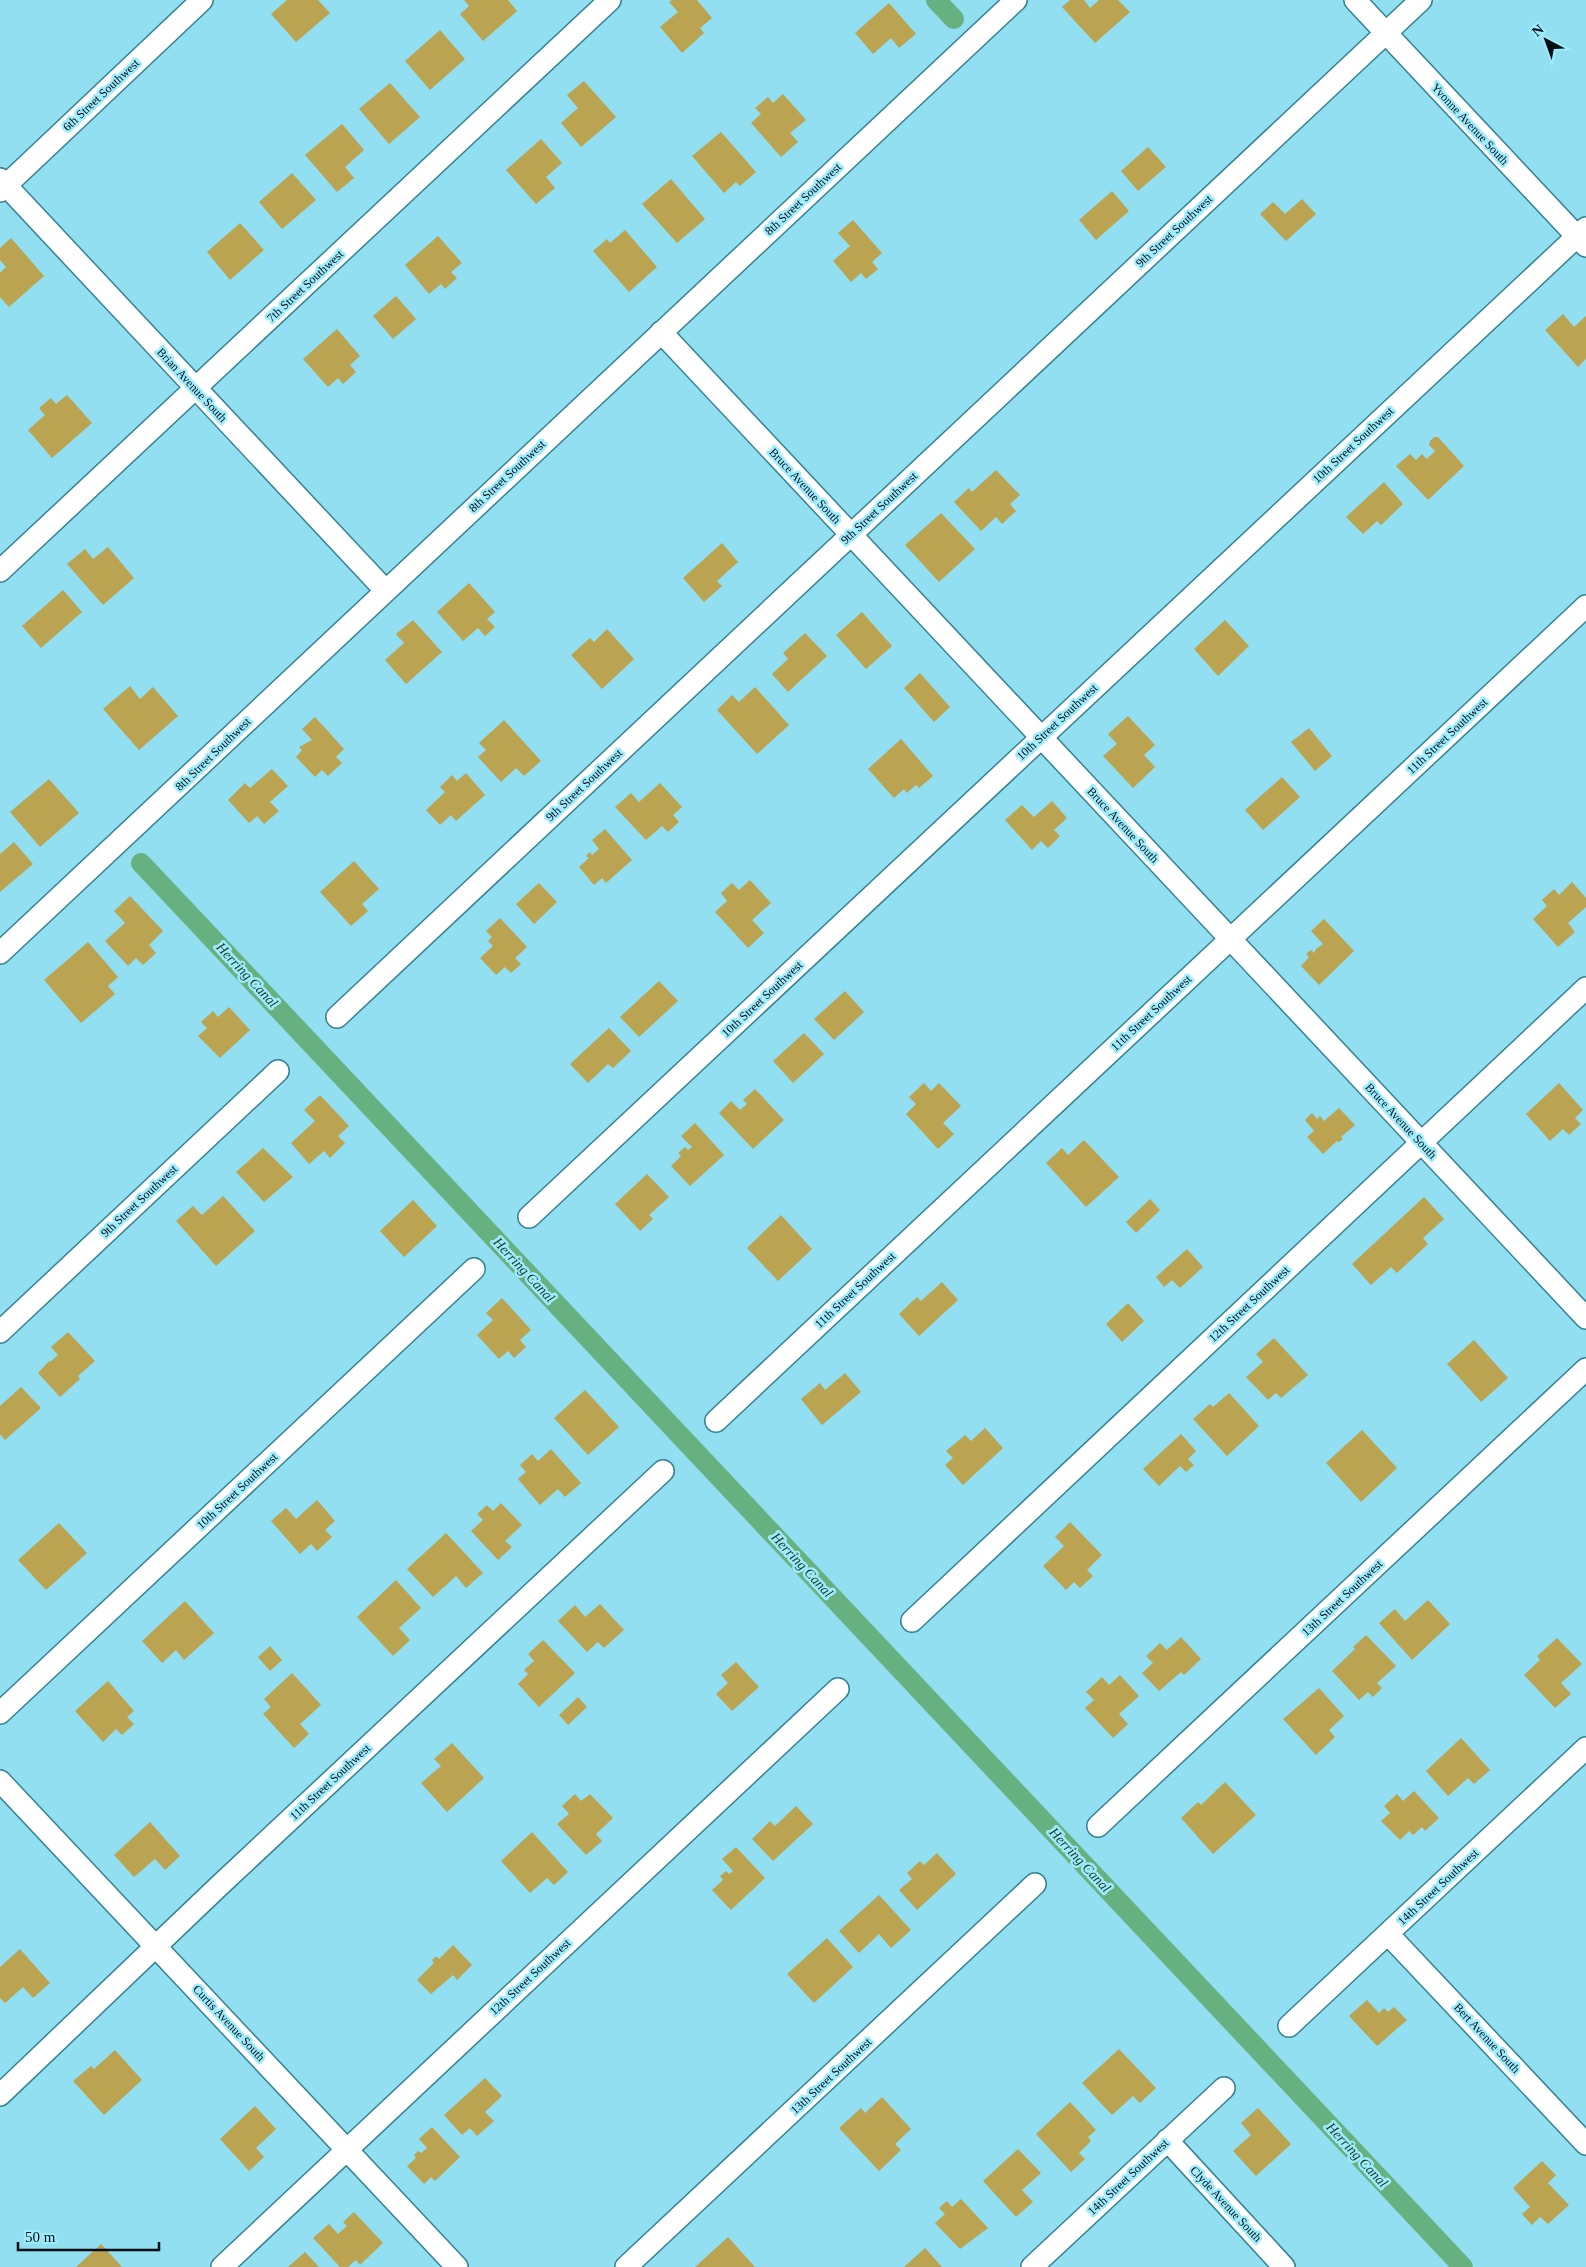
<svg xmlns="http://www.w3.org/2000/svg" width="1586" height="2267" font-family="Georgia,serif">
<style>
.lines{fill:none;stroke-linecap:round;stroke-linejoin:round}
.canal{stroke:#66b17f;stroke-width:20}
.building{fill:#baa351}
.minor-casing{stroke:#348393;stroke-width:24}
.minor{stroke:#fff;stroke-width:21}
.labels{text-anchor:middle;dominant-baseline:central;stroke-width:5;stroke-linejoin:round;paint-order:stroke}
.street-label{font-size:12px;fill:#000f14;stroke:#9fecfe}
.water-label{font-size:14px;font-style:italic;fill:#173823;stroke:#9fecfe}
</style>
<rect width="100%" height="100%" fill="#92dff1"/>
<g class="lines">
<path class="canal" d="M 936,0 L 954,19
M 141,863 L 1463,2267"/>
</g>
<path class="building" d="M 287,0 L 318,0 L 330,13 L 296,42 L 271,14 Z
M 464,0 L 508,0 L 517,11 L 483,41 L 460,14 L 469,6 Z
M 672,0 L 697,0 L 712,18 L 700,28 L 704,33 L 682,53 L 660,27 L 678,12 L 669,2 Z
M 1070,0 L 1084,0 L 1090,8 L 1099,0 L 1118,0 L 1130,12 L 1095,43 L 1062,7 Z
M 889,3 L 916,34 L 899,48 L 891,38 L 873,54 L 855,33 Z
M 440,30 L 465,59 L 430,90 L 405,61 Z
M 584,81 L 616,117 L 581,147 L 561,123 L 578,108 L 567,95 Z
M 390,83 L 420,117 L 389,144 L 359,109 Z
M 783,94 L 806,120 L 790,133 L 798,142 L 781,157 L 751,123 L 761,114 L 755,108 L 768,97 L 773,103 Z
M 342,124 L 364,150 L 345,167 L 354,178 L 337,192 L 305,155 Z
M 721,132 L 756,172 L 740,186 L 736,182 L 724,193 L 692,156 Z
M 541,139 L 562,163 L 546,177 L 555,188 L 536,204 L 506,170 Z
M 1148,147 L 1166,167 L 1138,191 L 1121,171 Z
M 292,173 L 316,200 L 282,229 L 259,202 Z
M 671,179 L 705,219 L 677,243 L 642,204 Z
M 1112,191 L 1129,211 L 1096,240 L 1079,220 Z
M 1302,199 L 1316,214 L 1286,241 L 1260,214 L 1273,202 L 1285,214 Z
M 853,220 L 882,253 L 872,262 L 878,269 L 866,279 L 861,273 L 851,282 L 833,261 L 850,246 L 838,233 Z
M 240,223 L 264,250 L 230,280 L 207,252 Z
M 625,230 L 657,267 L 629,292 L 593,251 L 607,239 L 610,243 Z
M 438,236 L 462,263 L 451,272 L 457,278 L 445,289 L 441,284 L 429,294 L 405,265 Z
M 11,238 L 44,276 L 9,307 L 0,297 L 0,273 L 6,267 L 0,260 L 0,248 Z
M 396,296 L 416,319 L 393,339 L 373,316 Z
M 1563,314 L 1574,327 L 1586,316 L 1586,359 L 1578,367 L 1545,330 Z
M 337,329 L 360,356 L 350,365 L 356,372 L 343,384 L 338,378 L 328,387 L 303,359 Z
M 67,395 L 92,423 L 52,458 L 28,430 L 45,415 L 39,408 L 51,398 L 56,404 Z
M 1434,437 L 1438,437 L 1464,466 L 1428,500 L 1396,466 L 1410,454 L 1416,460 L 1422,454 L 1427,459 L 1435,451 L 1429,445 L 1430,441 Z
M 996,470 L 1020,495 L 1010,504 L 1016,511 L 1002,524 L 996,517 L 981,531 L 954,502 L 969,488 L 972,492 Z
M 1384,482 L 1403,504 L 1381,525 L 1377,521 L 1363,534 L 1346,517 Z
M 941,513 L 975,549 L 939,582 L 905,545 Z
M 722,543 L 738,562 L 717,581 L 722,586 L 704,602 L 683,578 Z
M 108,547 L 134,578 L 103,605 L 67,564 L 85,549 L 93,559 Z
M 469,583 L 495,612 L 487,619 L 495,627 L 485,636 L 478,628 L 463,641 L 437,612 Z
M 63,590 L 82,612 L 41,648 L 22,626 Z
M 862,612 L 892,646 L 866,669 L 836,635 Z
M 413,620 L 442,652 L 406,684 L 385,660 L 404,643 L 396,634 Z
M 1225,620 L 1249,646 L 1218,676 L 1194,649 Z
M 607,629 L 634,659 L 602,689 L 571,655 L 590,638 L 594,642 Z
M 805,633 L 827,656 L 788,692 L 772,674 L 788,659 L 783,653 Z
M 920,673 L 950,707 L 934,722 L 904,688 Z
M 130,686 L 140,699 L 153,687 L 178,716 L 139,750 L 103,709 Z
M 755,687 L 789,725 L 757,754 L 717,710 L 732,695 L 739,702 Z
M 1128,716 L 1155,745 L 1144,755 L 1155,767 L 1133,788 L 1103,756 L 1117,744 L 1108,734 Z
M 315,717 L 344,749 L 336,757 L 342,763 L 328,776 L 322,770 L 315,777 L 296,757 L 302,750 L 299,747 L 312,740 L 302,729 Z
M 504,720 L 541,761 L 524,776 L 516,768 L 501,782 L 478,757 L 486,750 L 479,743 Z
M 1309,728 L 1332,756 L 1315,771 L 1291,742 Z
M 901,739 L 933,776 L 919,788 L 916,785 L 907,793 L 904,789 L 894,798 L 868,769 Z
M 272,769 L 288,786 L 270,802 L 279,811 L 264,824 L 257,816 L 249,823 L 228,800 L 245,783 L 250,788 Z
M 466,773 L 485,795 L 456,821 L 451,815 L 440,825 L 426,810 L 445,792 L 440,787 L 452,775 L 457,781 Z
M 1282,777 L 1300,797 L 1263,830 L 1245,810 Z
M 49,779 L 79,813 L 40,847 L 10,812 Z
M 660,783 L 682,807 L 673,815 L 679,822 L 668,832 L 662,826 L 646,840 L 615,807 L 631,793 L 639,802 Z
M 1052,801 L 1067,818 L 1054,830 L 1060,836 L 1048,848 L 1041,841 L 1032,850 L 1005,820 L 1022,805 L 1034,817 Z
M 605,829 L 632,860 L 606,883 L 602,878 L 594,885 L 579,867 L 589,858 L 586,856 L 590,852 L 592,855 L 599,849 L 592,840 Z
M 14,842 L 33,864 L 0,892 L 0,854 Z
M 354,861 L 379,889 L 362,904 L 368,911 L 351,926 L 320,892 Z
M 750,880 L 771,903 L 752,920 L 764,933 L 748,948 L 715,912 L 727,901 L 721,893 L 732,883 L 739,890 Z
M 1572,882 L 1586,898 L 1586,907 L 1568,923 L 1575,932 L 1558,947 L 1533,919 L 1547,906 L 1542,900 L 1554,889 L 1559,895 Z
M 539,883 L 557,902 L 534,924 L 516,904 Z
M 130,896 L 163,931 L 149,945 L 156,953 L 143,965 L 136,958 L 128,966 L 105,941 L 125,923 L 114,911 Z
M 500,918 L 527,947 L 515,958 L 521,964 L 511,973 L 505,967 L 496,975 L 480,958 L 493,946 L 488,941 L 492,937 L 486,931 Z
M 1324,919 L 1354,951 L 1319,985 L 1301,966 L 1309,957 L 1306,954 L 1311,950 L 1314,953 L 1316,949 L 1323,944 L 1311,931 Z
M 88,942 L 118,977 L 108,986 L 115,994 L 81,1023 L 44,980 Z
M 659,981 L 678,1001 L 639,1037 L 620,1017 Z
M 845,991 L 864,1012 L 834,1040 L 814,1019 Z
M 229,1007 L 250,1030 L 220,1058 L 198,1036 L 207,1028 L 201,1022 L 213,1011 L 218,1017 Z
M 609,1028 L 631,1051 L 613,1068 L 608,1064 L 588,1083 L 570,1064 Z
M 804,1033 L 824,1054 L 793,1083 L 773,1061 Z
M 924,1083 L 931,1091 L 939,1083 L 961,1106 L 943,1123 L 954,1134 L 938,1149 L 906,1114 L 916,1104 L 909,1097 Z
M 1559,1083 L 1583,1110 L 1575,1118 L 1581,1124 L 1569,1135 L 1563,1129 L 1550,1141 L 1526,1114 Z
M 755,1089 L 784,1120 L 753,1149 L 719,1113 L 731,1101 L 740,1110 L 747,1104 L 743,1100 Z
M 320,1095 L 349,1126 L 338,1136 L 345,1143 L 330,1158 L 324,1151 L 309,1164 L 291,1143 L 315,1121 L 304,1110 Z
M 1339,1108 L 1355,1125 L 1341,1137 L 1343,1139 L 1339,1142 L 1337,1141 L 1323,1154 L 1307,1137 L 1314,1131 L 1305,1120 L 1312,1113 L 1317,1119 L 1320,1116 L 1324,1121 Z
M 695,1123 L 724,1155 L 690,1186 L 671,1166 L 681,1156 L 678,1153 L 685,1147 L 688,1150 L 692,1147 L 681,1136 Z
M 1084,1140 L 1119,1177 L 1086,1207 L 1046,1163 L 1062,1148 L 1068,1155 Z
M 263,1148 L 293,1177 L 264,1202 L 236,1172 Z
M 647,1174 L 669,1197 L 649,1215 L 653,1219 L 640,1231 L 615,1204 Z
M 223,1196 L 255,1231 L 216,1266 L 176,1221 L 193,1206 L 202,1215 Z
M 1424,1197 L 1444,1219 L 1423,1238 L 1428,1244 L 1397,1273 L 1391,1267 L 1371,1285 L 1352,1264 Z
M 1150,1199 L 1160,1210 L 1136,1233 L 1126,1222 Z
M 413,1200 L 437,1226 L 404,1257 L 380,1231 Z
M 781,1215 L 812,1249 L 778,1281 L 747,1248 Z
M 1187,1249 L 1203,1267 L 1180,1288 L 1172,1280 L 1164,1287 L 1156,1277 Z
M 942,1282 L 958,1300 L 919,1336 L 899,1314 L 917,1297 L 921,1301 Z
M 502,1298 L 531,1330 L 520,1340 L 526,1347 L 514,1358 L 508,1351 L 499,1359 L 477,1335 L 493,1320 L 486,1313 Z
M 1128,1303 L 1144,1321 L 1122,1342 L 1106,1324 Z
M 68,1332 L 95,1361 L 78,1376 L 80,1379 L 60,1397 L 38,1373 L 49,1361 L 50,1362 L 58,1355 L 51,1347 Z
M 1274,1338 L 1308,1375 L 1281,1398 L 1276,1393 L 1268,1400 L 1246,1377 L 1263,1362 L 1256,1354 Z
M 1474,1340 L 1508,1378 L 1481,1402 L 1447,1364 Z
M 845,1373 L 861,1392 L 822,1425 L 801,1399 L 820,1383 L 825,1390 Z
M 21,1387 L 41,1408 L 5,1440 L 0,1434 L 0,1406 Z
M 585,1390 L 619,1427 L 588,1455 L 554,1418 Z
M 1229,1393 L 1259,1426 L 1227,1456 L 1193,1419 L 1210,1404 L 1213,1407 Z
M 985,1428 L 1003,1448 L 963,1485 L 945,1465 L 953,1458 L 946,1451 L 965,1435 L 971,1441 Z
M 1362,1430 L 1397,1468 L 1361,1502 L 1326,1463 Z
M 1181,1434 L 1196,1451 L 1188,1459 L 1194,1465 L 1186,1472 L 1180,1466 L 1159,1486 L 1143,1469 Z
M 551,1449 L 581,1483 L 565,1497 L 558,1489 L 540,1505 L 518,1479 L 526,1472 L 520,1465 L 532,1454 L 538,1461 Z
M 317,1500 L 335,1521 L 325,1530 L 332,1537 L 317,1551 L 311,1544 L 300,1554 L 271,1521 L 286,1508 L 296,1519 Z
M 501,1503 L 522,1525 L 505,1541 L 512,1547 L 498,1560 L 471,1531 L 483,1520 L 477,1514 L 487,1505 L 493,1511 Z
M 1070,1522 L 1102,1555 L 1087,1570 L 1093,1576 L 1080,1588 L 1074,1582 L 1066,1590 L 1043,1566 L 1064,1546 L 1055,1537 Z
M 59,1523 L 87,1553 L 46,1590 L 18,1560 Z
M 446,1533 L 483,1573 L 466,1588 L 456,1576 L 433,1597 L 407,1569 Z
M 396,1580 L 421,1608 L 399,1628 L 410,1640 L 393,1656 L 357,1617 Z
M 1428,1600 L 1450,1624 L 1412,1660 L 1379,1623 L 1395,1609 L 1405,1621 Z
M 185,1601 L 214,1633 L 184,1660 L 176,1650 L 162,1663 L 142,1641 Z
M 600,1604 L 624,1630 L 604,1648 L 598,1642 L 587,1652 L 558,1621 L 575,1605 L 585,1617 Z
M 1366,1635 L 1396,1666 L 1377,1683 L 1382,1688 L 1373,1697 L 1368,1692 L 1359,1700 L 1332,1671 L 1355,1649 L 1353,1647 Z
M 1181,1637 L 1201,1659 L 1184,1675 L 1181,1672 L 1159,1691 L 1142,1673 L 1153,1663 L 1146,1656 L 1160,1643 L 1167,1650 Z
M 1557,1638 L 1582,1664 L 1561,1683 L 1571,1694 L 1555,1708 L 1524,1675 L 1540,1660 L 1537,1656 Z
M 543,1640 L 575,1673 L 539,1707 L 518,1684 L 528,1674 L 524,1670 L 534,1661 L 528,1654 Z
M 270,1646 L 282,1660 L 270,1671 L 258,1657 Z
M 736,1662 L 759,1687 L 732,1711 L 716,1694 L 728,1683 L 721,1675 Z
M 292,1673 L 321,1705 L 300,1724 L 309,1734 L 294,1748 L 263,1714 L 271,1707 L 264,1699 Z
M 1120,1675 L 1139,1696 L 1119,1714 L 1128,1724 L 1113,1738 L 1085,1708 L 1094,1700 L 1086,1692 L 1102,1677 L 1109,1685 Z
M 108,1681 L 134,1711 L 127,1717 L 134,1724 L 122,1735 L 116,1729 L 103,1742 L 75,1711 Z
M 1319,1688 L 1344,1716 L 1329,1730 L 1335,1737 L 1316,1755 L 1283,1719 Z
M 578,1697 L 587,1707 L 568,1725 L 559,1715 Z
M 1461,1738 L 1490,1770 L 1474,1784 L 1468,1778 L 1448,1796 L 1426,1771 Z
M 452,1743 L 484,1778 L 447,1812 L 421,1783 L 441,1766 L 434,1759 Z
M 1225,1782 L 1256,1815 L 1213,1854 L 1181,1818 L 1198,1802 L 1201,1805 Z
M 1414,1791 L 1439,1818 L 1425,1831 L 1422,1827 L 1413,1835 L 1409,1831 L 1400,1840 L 1381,1821 L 1390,1813 L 1384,1806 L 1397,1794 L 1403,1801 Z
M 575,1794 L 581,1801 L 590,1794 L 613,1818 L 596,1834 L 602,1841 L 586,1855 L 557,1824 L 569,1814 L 562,1806 Z
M 796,1806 L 813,1824 L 773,1861 L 752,1839 L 770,1821 L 775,1826 Z
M 150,1822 L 180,1856 L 165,1870 L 155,1859 L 134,1877 L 114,1855 Z
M 532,1832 L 568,1872 L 554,1885 L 547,1878 L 530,1893 L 501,1861 Z
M 736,1847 L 765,1878 L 731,1910 L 712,1890 L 723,1880 L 720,1876 L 726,1871 L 729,1874 L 733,1871 L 722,1859 Z
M 937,1853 L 956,1874 L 917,1910 L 899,1890 L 912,1879 L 907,1873 L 920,1861 L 924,1865 Z
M 879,1895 L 911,1930 L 891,1948 L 879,1934 L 859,1953 L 839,1931 Z
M 827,1938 L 853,1967 L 814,2003 L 787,1974 Z
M 453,1945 L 472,1965 L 457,1980 L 453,1975 L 431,1994 L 417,1980 L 434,1963 L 432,1960 L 436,1956 L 439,1959 Z
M 20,1949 L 50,1983 L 33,1998 L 23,1987 L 5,2003 L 0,1998 L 0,1967 Z
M 1367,2000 L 1379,2013 L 1384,2008 L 1388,2012 L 1394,2007 L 1407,2020 L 1377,2046 L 1349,2016 Z
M 1119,2049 L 1156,2088 L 1140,2103 L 1133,2096 L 1112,2115 L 1082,2083 Z
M 115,2050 L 142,2080 L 104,2115 L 73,2081 L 91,2066 L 94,2069 Z
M 485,2078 L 502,2096 L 485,2112 L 494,2121 L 477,2136 L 470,2128 L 462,2135 L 444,2115 Z
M 882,2097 L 911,2129 L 895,2144 L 901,2150 L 879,2171 L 839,2128 L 861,2108 L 865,2113 Z
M 1070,2102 L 1096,2130 L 1088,2137 L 1091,2141 L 1079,2153 L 1085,2159 L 1071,2172 L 1036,2134 Z
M 255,2106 L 276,2129 L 256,2148 L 264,2157 L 249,2171 L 220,2139 Z
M 1258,2108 L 1291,2144 L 1256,2176 L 1233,2151 L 1251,2135 L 1241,2123 Z
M 432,2127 L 460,2157 L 435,2181 L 431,2177 L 424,2184 L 407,2166 L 416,2158 L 414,2155 L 418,2151 L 421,2153 L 427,2148 L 419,2139 Z
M 1018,2149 L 1041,2173 L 1022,2190 L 1033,2202 L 1016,2217 L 983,2181 Z
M 1542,2161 L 1556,2175 L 1548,2183 L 1569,2205 L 1548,2224 L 1540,2217 L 1532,2225 L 1522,2214 L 1530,2207 L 1513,2188 Z
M 961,2199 L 988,2228 L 960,2249 L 935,2223 L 945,2214 L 939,2208 L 947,2201 L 952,2207 Z
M 354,2212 L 383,2243 L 360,2265 L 356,2260 L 348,2267 L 340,2267 L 313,2238 L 329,2224 L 338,2234 L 347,2226 L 343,2222 Z
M 728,2237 L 755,2267 L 695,2267 Z
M 101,2244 L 122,2267 L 76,2267 Z
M 925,2248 L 942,2267 L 904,2267 Z
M 305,2252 L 319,2267 L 288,2267 Z"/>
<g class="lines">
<g class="minor-casing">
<path id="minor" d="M 1355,0 L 1586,246
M 0,179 L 385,590
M 0,191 L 202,0
M 661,332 L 1586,1318
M 0,571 L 610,0
M 0,953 L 1016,0
M 337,1017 L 1421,0
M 529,1217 L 1586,228
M 0,1332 L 278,1071
M 716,1421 L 1586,606
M 912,1621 L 1586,988
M 0,1713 L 474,1269
M 0,1781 L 457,2267
M 1098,1826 L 1586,1369
M 1388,1934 L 1586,2144
M 1289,2026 L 1586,1748
M 0,2095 L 220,1885 L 663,1471
M 1167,2140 L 1284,2267
M 222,2267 L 838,1689
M 626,2267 L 1035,1884
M 1032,2267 L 1224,2088"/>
</g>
<use href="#minor" class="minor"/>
</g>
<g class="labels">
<g class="street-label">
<text transform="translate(101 95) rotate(-43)">6th Street Southwest</text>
<text transform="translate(1470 124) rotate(47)">Yvonne Avenue South</text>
<text transform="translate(803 199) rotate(-43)">8th Street Southwest</text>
<text transform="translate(1174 231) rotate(-43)">9th Street Southwest</text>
<text transform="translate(305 286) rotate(-43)">7th Street Southwest</text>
<text transform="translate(192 385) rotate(47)">Brian Avenue South</text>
<text transform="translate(1353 445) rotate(-43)">10th Street Southwest</text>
<text transform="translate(507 476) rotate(-43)">8th Street Southwest</text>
<text transform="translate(805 486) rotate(47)">Bruce Avenue South</text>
<text transform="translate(879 508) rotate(-43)">9th Street Southwest</text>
<text transform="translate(1057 722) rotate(-43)">10th Street Southwest</text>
<text transform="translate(1447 736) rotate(-43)">11th Street Southwest</text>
<text transform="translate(213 754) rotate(-44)">8th Street Southwest</text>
<text transform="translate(584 785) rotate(-43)">9th Street Southwest</text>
<text transform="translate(1123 825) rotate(47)">Bruce Avenue South</text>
<text transform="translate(762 999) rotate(-43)">10th Street Southwest</text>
<text transform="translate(1151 1013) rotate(-43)">11th Street Southwest</text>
<text transform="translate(1401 1121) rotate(47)">Bruce Avenue South</text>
<text transform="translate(139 1201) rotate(-43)">9th Street Southwest</text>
<text transform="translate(855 1290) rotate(-43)">11th Street Southwest</text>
<text transform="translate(1249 1304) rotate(-43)">12th Street Southwest</text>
<text transform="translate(237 1491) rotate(-43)">10th Street Southwest</text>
<text transform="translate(1342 1598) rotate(-43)">13th Street Southwest</text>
<text transform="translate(330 1782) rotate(-43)">11th Street Southwest</text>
<text transform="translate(1438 1887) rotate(-43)">14th Street Southwest</text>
<text transform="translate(530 1977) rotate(-43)">12th Street Southwest</text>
<text transform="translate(229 2023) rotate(47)">Curtis Avenue South</text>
<text transform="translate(1487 2038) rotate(47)">Bert Avenue South</text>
<text transform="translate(831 2076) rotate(-43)">13th Street Southwest</text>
<text transform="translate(1128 2177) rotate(-43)">14th Street Southwest</text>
<text transform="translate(1226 2204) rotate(47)">Clyde Avenue South</text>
</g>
<g class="water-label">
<text transform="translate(247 975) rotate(47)">Herring Canal</text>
<text transform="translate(524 1270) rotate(47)">Herring Canal</text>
<text transform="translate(802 1565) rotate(47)">Herring Canal</text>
<text transform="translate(1080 1860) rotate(47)">Herring Canal</text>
<text transform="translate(1357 2155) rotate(47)">Herring Canal</text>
</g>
</g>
<g transform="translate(1546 40) rotate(319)" stroke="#9fecfe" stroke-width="4" paint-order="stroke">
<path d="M0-4L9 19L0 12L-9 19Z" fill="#000f14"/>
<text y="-8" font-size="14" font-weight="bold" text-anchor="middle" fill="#000f14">N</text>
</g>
<path d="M18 2242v8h141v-8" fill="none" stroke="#000f14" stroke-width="2.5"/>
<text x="25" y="2242" font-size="15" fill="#000f14" stroke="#9fecfe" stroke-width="4" paint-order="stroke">50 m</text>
</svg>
